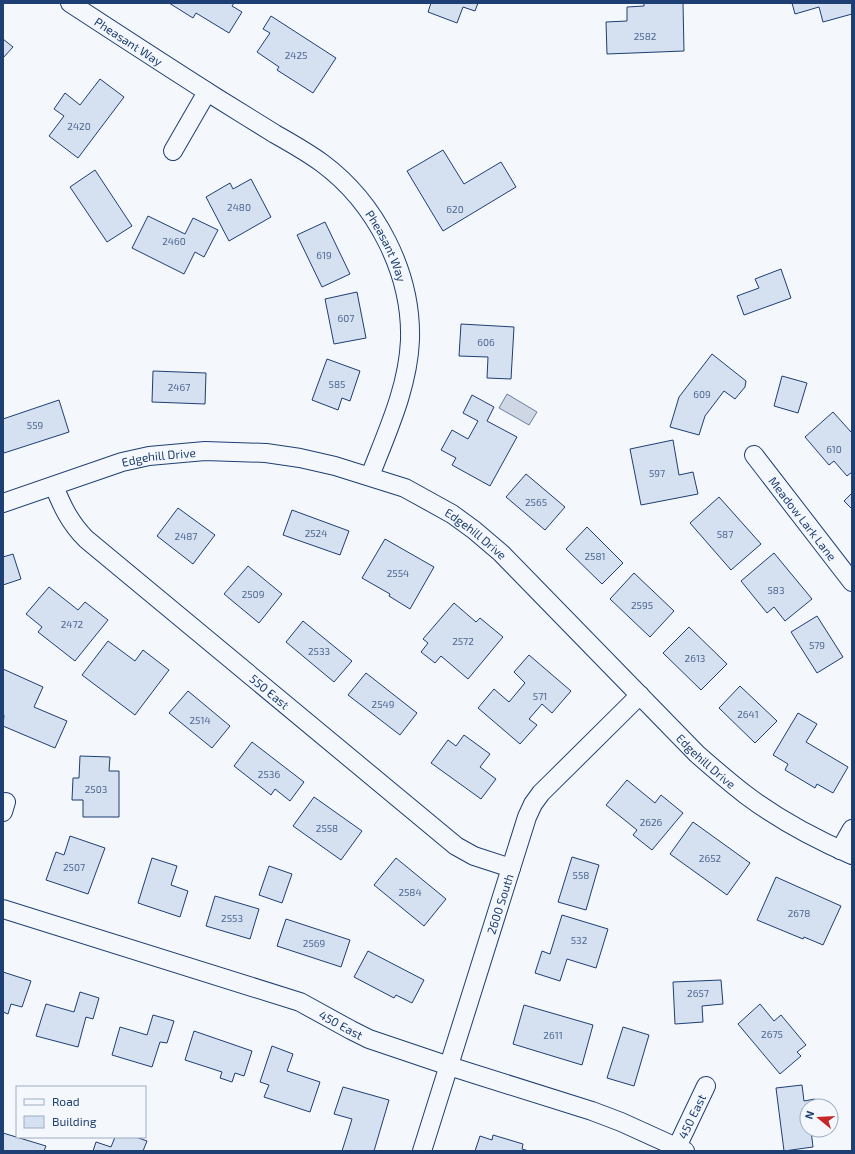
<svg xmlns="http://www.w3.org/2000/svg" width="855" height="1154" font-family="'Exo 2',sans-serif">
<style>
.water{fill:#cfd7e4;stroke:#687fa3}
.building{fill:#d5e0f0;stroke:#1d3f73}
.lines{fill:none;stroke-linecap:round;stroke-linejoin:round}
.street-casing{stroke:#1d3f73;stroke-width:20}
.street{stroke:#f4f7fb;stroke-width:18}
.labels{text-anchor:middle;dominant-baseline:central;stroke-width:3;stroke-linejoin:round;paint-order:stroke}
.number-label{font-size:10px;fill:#4b6792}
.street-label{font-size:12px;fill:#1d3f73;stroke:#f4f7fb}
</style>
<rect width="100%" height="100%" fill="#f4f7fb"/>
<path class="water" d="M 507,394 L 537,412 L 529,425 L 499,408 Z"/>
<path class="building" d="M 169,3 L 234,3 L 232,6 L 242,12 L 229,33 L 196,13 L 193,18 Z
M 431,3 L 478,3 L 475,11 L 463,7 L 457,23 L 428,12 Z
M 644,3 L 683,3 L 684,51 L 607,54 L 606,22 L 627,21 L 627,7 L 644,6 Z
M 792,3 L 852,3 L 852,14 L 823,22 L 819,7 L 795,14 Z
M 271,16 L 336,58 L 313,93 L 277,70 L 279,67 L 257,52 L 270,33 L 263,29 Z
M 3,39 L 13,47 L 3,58 Z
M 100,79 L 124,97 L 78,158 L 49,136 L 64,116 L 54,109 L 65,93 L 80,105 Z
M 443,150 L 464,184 L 501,162 L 516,187 L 443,231 L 407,171 Z
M 95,170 L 132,226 L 107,242 L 70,187 Z
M 251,179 L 271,217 L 229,241 L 206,197 L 230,183 L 233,189 Z
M 148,216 L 185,234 L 193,218 L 218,230 L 204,257 L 195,252 L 184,274 L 132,248 Z
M 325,222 L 350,274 L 322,287 L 297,235 Z
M 781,269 L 791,298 L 744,315 L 737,296 L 759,288 L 755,279 Z
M 357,292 L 366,338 L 334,344 L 325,299 Z
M 461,324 L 514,327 L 511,379 L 487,378 L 488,357 L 459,356 Z
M 712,354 L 746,381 L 745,387 L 735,399 L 724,391 L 705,416 L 699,435 L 670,427 L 679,397 Z
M 327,359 L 360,371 L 350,401 L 342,398 L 338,410 L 312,400 Z
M 153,371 L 206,373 L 205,404 L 152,402 Z
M 782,376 L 807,383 L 798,413 L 774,406 Z
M 472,395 L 494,407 L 487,421 L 517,437 L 490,486 L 452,465 L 456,458 L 441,450 L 452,430 L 468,439 L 478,421 L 463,413 Z
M 59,400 L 69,432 L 4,453 L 3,449 L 3,419 Z
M 833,412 L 851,432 L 852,430 L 852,472 L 847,476 L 834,461 L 829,465 L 805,437 Z
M 673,440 L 679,475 L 693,472 L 698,494 L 641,505 L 630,449 Z
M 526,474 L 565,507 L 545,530 L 506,497 Z
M 852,493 L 852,509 L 844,501 Z
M 719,497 L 761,544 L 731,570 L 690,523 Z
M 178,508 L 215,535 L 193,564 L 157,536 Z
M 292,510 L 349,531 L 340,555 L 283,535 Z
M 587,527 L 623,563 L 602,584 L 566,549 Z
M 385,539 L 434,567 L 410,609 L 389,596 L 390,594 L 362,578 Z
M 774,553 L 812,599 L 785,621 L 774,607 L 767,613 L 741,581 Z
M 13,554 L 21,579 L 3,585 L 3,557 Z
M 248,566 L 282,594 L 259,623 L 224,594 Z
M 634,573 L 674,611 L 650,637 L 610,599 Z
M 49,587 L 78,610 L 85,602 L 108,620 L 75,661 L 38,632 L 42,627 L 26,614 Z
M 454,603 L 476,622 L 480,618 L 503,637 L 468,679 L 441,656 L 435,663 L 421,652 L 428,643 L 423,639 Z
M 817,616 L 843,657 L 817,673 L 791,632 Z
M 303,621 L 352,661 L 334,682 L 286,642 Z
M 689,627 L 727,664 L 701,690 L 663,653 Z
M 108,641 L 135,661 L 143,650 L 169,670 L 135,715 L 82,675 Z
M 529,655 L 571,691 L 552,713 L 542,704 L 529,719 L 537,725 L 520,744 L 478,708 L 494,689 L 509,702 L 525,683 L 514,672 Z
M 3,669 L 43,687 L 34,707 L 67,721 L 55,748 L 3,726 L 4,715 L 3,715 Z
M 366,673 L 417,713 L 400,735 L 348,695 Z
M 740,686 L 777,721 L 755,743 L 719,708 Z
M 188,691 L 230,726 L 212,748 L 169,713 Z
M 798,713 L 817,724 L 806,742 L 848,767 L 833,793 L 817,784 L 815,788 L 785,770 L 788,764 L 773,755 Z
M 464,735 L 490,754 L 480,767 L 496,779 L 481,799 L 431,763 L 448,740 L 456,746 Z
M 252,742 L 304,782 L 290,801 L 275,789 L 271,795 L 234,766 Z
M 80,756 L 110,757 L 109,771 L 119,771 L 119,817 L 83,817 L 83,800 L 72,800 L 73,778 L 79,778 Z
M 627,780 L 655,803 L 661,795 L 683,813 L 652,850 L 633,835 L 637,830 L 606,805 Z
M 314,797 L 362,831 L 341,860 L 293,826 Z
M 693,822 L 750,863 L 727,895 L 670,854 Z
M 70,836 L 105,848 L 88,894 L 46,880 L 56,852 L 64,855 Z
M 572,857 L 599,865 L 586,910 L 558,902 Z
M 152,858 L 177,866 L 171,885 L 188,891 L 180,917 L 138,903 Z
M 396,858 L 446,899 L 424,926 L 374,885 Z
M 269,866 L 292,874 L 282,903 L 259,895 Z
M 776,877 L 841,906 L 823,945 L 804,937 L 803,939 L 757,920 Z
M 215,896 L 259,909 L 250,939 L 206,926 Z
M 562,915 L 608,929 L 596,968 L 567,959 L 560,981 L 535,973 L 542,951 L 550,954 Z
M 286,919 L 350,940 L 341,967 L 277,946 Z
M 368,951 L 424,980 L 412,1003 L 396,995 L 394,998 L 354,977 Z
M 3,972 L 31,981 L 22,1007 L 11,1004 L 8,1014 L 3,1012 Z
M 721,980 L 723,1004 L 702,1006 L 703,1022 L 675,1024 L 673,982 Z
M 80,992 L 99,998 L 93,1019 L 86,1017 L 78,1047 L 36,1036 L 46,1004 L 74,1012 Z
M 760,1004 L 774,1021 L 781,1015 L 806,1045 L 797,1052 L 801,1056 L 780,1074 L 738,1024 Z
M 524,1005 L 593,1025 L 582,1065 L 513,1044 Z
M 153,1015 L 174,1021 L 167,1043 L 160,1042 L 152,1067 L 112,1055 L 120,1027 L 147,1035 Z
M 623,1027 L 649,1035 L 634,1086 L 607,1078 Z
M 194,1031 L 252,1051 L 244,1076 L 235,1073 L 232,1082 L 220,1078 L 222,1072 L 185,1060 Z
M 272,1046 L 293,1054 L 287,1071 L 320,1082 L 310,1112 L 264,1097 L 269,1085 L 260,1082 Z
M 802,1085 L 804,1101 L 815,1099 L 816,1106 L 807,1106 L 807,1130 L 811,1130 L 813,1147 L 784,1151 L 776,1088 Z
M 343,1087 L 389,1100 L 374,1151 L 342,1151 L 352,1119 L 334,1114 Z
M 3,1133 L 46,1146 L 44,1151 L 3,1151 Z
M 493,1135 L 523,1144 L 522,1149 L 529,1151 L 475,1151 L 480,1136 L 492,1140 Z
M 115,1137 L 136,1137 L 147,1141 L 143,1151 L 93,1151 L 96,1142 L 111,1147 Z"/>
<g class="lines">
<g class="street-casing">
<g id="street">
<path id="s1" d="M 70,3 C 119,35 168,67 217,98 C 236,110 256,122 275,134 C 291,143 307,152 322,163 C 376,203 412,273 410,340 C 408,388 387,432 370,476"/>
<path d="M 173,151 L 207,92"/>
<path id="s2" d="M 754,455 L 852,582"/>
<path id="s3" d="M 54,486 C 62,506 70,523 86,539 L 456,846 L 474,856 L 511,868"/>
<path id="s4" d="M 3,503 L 122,462 L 149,456 L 205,451 L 266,453 L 300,458 L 335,466 L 405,488 L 452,514 L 474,530 L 501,553 L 697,754 C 713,768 729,782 746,795 C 778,819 815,839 852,855"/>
<path d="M 3,812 L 6,802"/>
<path d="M 840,850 L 852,829"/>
<path id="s5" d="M 3,909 L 300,1002 L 351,1030 L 369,1039 L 449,1066 L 592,1111 L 621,1122 L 685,1151"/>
<path id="s6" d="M 677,1147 L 706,1086"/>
<path id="s7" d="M 422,1151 L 527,817 L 533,804 L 541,793 L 640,695"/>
</g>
</g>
<use href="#street" class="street"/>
</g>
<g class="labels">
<g class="number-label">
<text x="645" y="36">2582</text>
<text x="296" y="55">2425</text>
<text x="79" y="126">2420</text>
<text x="239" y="207">2480</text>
<text x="455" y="209">620</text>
<text x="174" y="241">2460</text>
<text x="324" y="255">619</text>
<text x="346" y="318">607</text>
<text x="486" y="342">606</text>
<text x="337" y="384">585</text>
<text x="179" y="387">2467</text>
<text x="702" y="394">609</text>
<text x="35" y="425">559</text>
<text x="834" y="449">610</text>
<text x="657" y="473">597</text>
<text x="536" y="502">2565</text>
<text x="316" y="533">2524</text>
<text x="725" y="534">587</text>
<text x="186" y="536">2487</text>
<text x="595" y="556">2581</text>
<text x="398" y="573">2554</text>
<text x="776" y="590">583</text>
<text x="253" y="594">2509</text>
<text x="642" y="605">2595</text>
<text x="72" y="624">2472</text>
<text x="463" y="641">2572</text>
<text x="817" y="645">579</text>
<text x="319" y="651">2533</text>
<text x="695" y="658">2613</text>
<text x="540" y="696">571</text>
<text x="383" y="704">2549</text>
<text x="748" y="714">2641</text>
<text x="200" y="720">2514</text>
<text x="269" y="774">2536</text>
<text x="96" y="789">2503</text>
<text x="651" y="822">2626</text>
<text x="327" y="828">2558</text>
<text x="710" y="858">2652</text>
<text x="74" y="867">2507</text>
<text x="581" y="875">558</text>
<text x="410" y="892">2584</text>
<text x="799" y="913">2678</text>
<text x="232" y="918">2553</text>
<text x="579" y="940">532</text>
<text x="314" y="943">2569</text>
<text x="698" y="993">2657</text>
<text x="772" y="1034">2675</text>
<text x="553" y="1035">2611</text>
</g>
<g class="street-label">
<text stroke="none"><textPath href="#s1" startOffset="70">Pheasant Way</textPath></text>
<text stroke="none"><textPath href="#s1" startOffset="405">Pheasant Way</textPath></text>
<text stroke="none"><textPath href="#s4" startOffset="163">Edgehill Drive</textPath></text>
<text stroke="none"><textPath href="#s2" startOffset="80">Meadow Lark Lane</textPath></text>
<text stroke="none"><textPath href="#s4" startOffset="499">Edgehill Drive</textPath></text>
<text stroke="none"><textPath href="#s3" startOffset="301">550 East</textPath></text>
<text stroke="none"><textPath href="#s4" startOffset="823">Edgehill Drive</textPath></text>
<text stroke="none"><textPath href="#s7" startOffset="259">2600 South</textPath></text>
<text stroke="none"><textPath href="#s5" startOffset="358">450 East</textPath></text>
<text stroke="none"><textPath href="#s6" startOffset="34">450 East</textPath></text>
</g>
</g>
<rect width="855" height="1154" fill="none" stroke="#1d3f73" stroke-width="8"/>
<rect x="16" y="1086" width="130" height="52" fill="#f4f7fb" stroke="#9eadc5"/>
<rect x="24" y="1099" width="20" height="6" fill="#f4f7fb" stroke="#9eadc5"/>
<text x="52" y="1106" font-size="12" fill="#1d3f73">Road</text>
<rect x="24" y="1116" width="20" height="12" fill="#d5e0f0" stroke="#9eadc5"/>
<text x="52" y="1126" font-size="12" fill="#1d3f73">Building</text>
<g transform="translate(819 1118) rotate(288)"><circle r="19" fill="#f4f7fb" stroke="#9eadc5"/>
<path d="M0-3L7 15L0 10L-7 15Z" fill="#c62828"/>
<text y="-6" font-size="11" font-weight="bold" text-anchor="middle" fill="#1d3f73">N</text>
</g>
</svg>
